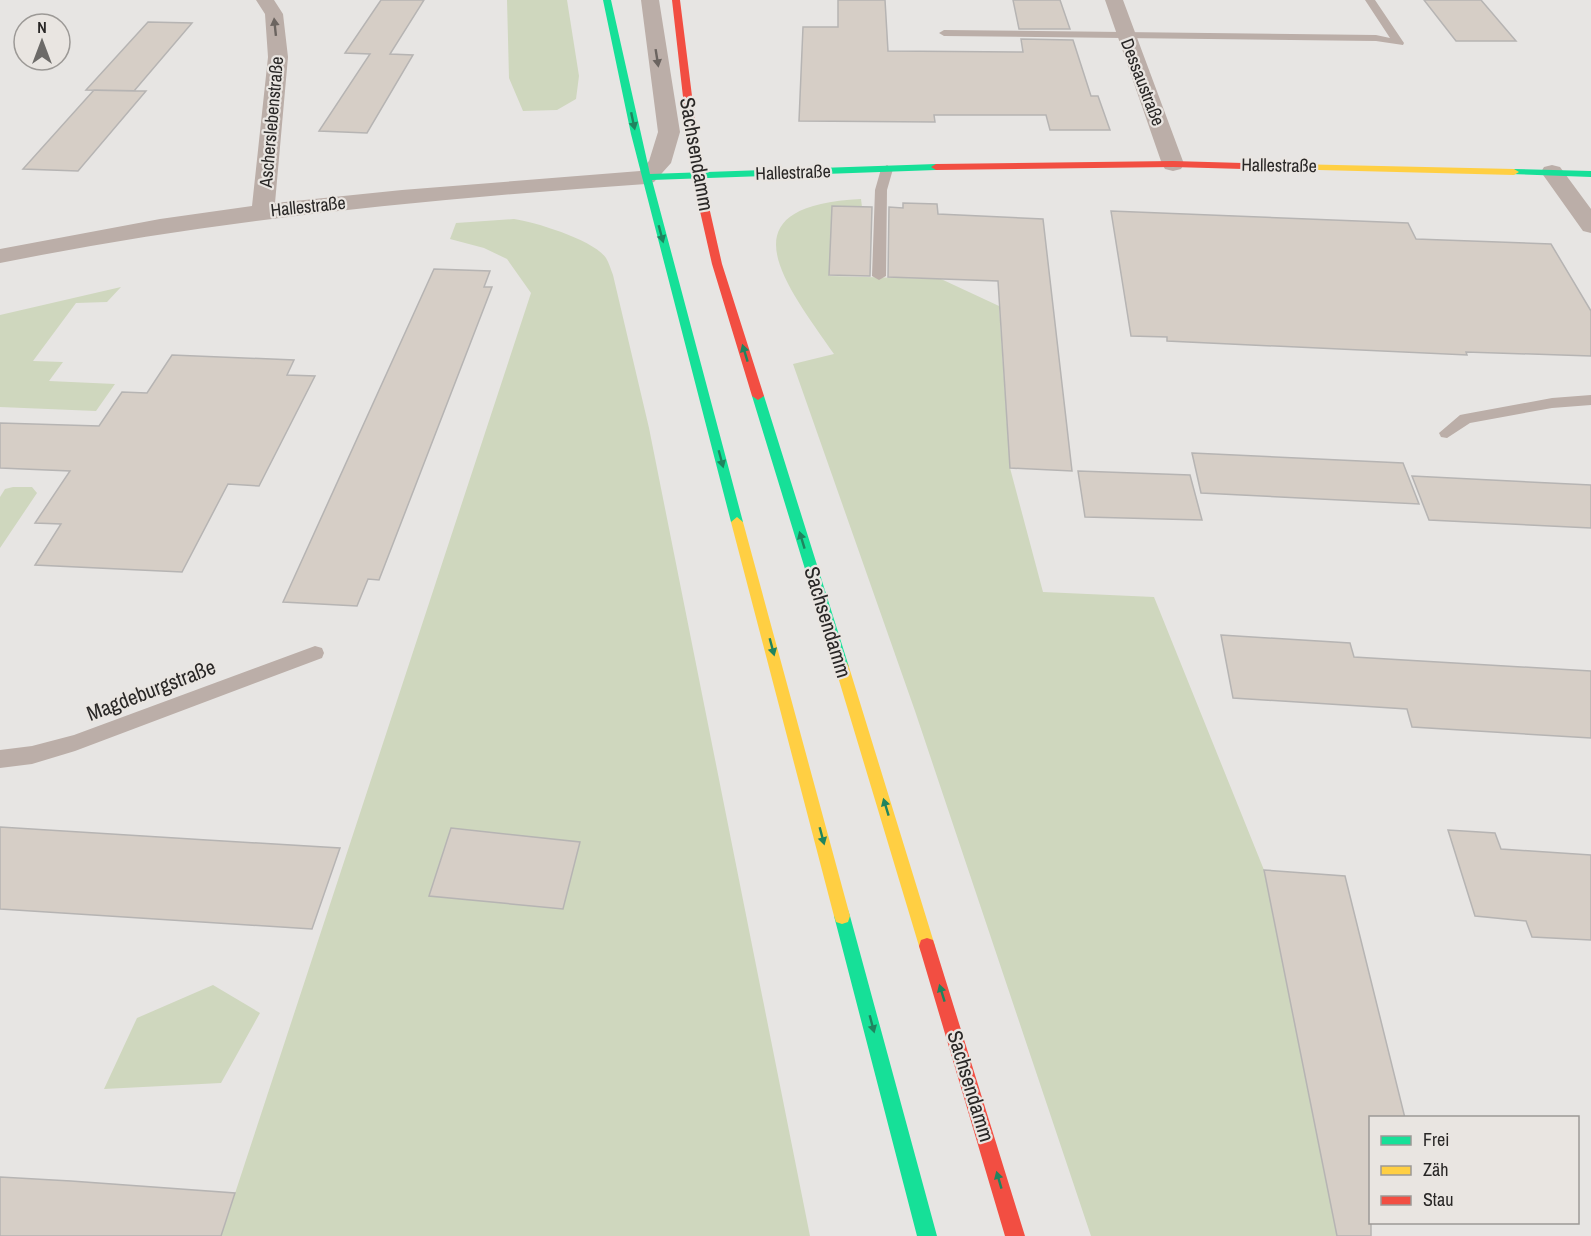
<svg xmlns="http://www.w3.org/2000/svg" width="1591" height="1236" font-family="'Archivo Narrow',sans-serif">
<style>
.green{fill:#cfd7be}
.building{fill:#d6cec6;stroke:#b6b4b3;stroke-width:1.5}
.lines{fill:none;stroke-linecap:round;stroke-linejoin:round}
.lane{fill:#bbaea8;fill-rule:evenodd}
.street{fill:#bbaea8;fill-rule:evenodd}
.fast{fill:#16e098;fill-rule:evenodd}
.slow{fill:#ffcf43;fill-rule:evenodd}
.jam{fill:#f24e42;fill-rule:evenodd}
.oneway{fill:#6b6460}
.oneway2{fill:#20845f}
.labels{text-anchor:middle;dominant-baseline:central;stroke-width:4.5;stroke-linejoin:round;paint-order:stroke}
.far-street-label{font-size:18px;fill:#292726;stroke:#e9e5e1}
.street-label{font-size:21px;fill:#292726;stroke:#e9e5e1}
</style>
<rect width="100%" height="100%" fill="#e7e5e3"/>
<path class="green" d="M 507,0 L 567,0 L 579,76 L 576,99 L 557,110 L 523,111 L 509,78 Z
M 861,199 L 862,207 L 832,207 L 829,276 L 941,279 L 999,306 L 1010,468 L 1043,592 L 1154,597 L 1264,870 L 1337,1236 L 1091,1236 L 915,711 L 793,364 L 834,354 C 784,282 722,206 861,199 Z
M 514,219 C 535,222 594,240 606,258 C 609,263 611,270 613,275 L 649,428 L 810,1236 L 221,1236 L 531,293 L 507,259 L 484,248 L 450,239 L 456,223 Z
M 121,287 L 107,302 L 76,303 L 33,361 L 63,362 L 49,381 L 115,384 L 96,411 L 0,407 L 0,315 Z
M 13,487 L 32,487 L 37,493 L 0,548 L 0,497 L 5,489 Z
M 213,985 L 260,1013 L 221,1083 L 104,1089 L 137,1018 Z"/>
<path class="building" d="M 381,0 L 424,0 L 390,54 L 413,55 L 367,133 L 319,131 L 370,54 L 345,53 Z
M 838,0 L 885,0 L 888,51 L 1023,52 L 1021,39 L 1073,40 L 1091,96 L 1098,96 L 1110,130 L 1050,130 L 1046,115 L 934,115 L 935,122 L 799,121 L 803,27 L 838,27 Z
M 1013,0 L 1060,0 L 1070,29 L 1019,29 Z
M 1424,0 L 1481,0 L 1516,41 L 1456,41 Z
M 148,22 L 192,23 L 134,91 L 86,90 Z
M 94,90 L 146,91 L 78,171 L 23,169 Z
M 903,203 L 937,204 L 938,214 L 1043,219 L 1072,471 L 1010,468 L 998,281 L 888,277 L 889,207 L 903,208 Z
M 832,206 L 872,207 L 870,276 L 829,275 Z
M 1111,211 L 1408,223 L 1416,239 L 1551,244 L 1591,311 L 1591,356 L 1466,352 L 1467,355 L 1167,341 L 1167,337 L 1131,336 Z
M 434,269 L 490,271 L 484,287 L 492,287 L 379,580 L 368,579 L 357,606 L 283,602 Z
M 172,355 L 294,360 L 287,375 L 315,376 L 259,486 L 228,484 L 182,572 L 35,565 L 61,524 L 35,523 L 70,471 L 0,468 L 0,423 L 99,426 L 122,392 L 147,393 Z
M 1192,453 L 1403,463 L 1419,504 L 1201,493 Z
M 1078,471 L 1190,475 L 1202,520 L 1085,517 Z
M 1412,476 L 1591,485 L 1591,528 L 1429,520 Z
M 1221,635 L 1350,643 L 1354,657 L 1591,671 L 1591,738 L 1412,727 L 1407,709 L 1233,698 Z
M 0,827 L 207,840 L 340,848 L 312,929 L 0,909 Z
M 451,828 L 580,842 L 563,909 L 429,896 Z
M 1448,830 L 1495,833 L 1501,849 L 1591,855 L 1591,940 L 1532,937 L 1526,921 L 1475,916 Z
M 1264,870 L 1345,876 L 1405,1118 L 1371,1118 L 1371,1236 L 1337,1236 Z
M 0,1177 L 71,1181 L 235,1193 L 221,1236 L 0,1236 Z"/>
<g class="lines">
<path class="lane" d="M 1365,0 L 1375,0 L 1404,43 L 1403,45 L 1376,41 L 944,36 L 939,33 L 944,30 L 1376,35 L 1390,38 Z
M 887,165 L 893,169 L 887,190 L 886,276 L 879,280 L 872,276 L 875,190 L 881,169 Z
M 1591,395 L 1591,405 L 1552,408 L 1470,423 L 1447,438 L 1441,437 L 1439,433 L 1460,415 L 1465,414 L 1552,398 Z
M 315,646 L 322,648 L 324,653 L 322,658 L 75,751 L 32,764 L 0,768 L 0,750 L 32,746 L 74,735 Z"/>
<path class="street" d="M 256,0 L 274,0 L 283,14 L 288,57 L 275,203 L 402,190 L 640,171 L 649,161 L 658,132 L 641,0 L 659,0 L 680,132 L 671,163 L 654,182 L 646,184 C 429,199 214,220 0,263 L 0,249 L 160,219 L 252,206 L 268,57 L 265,14 Z
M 1105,0 L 1123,0 L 1184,164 L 1181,169 L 1173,171 L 1165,169 L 1162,164 Z
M 1552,165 L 1560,167 L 1591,209 L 1591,233 L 1583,231 L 1541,172 L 1544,167 Z"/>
<path class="fast" d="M 603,0 L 611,0 L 650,174 L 936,164 L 941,167 L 936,170 L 652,180 L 743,522 L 737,527 L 731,522 L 631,134 Z
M 1514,169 L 1591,171 L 1591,177 L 1511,174 L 1511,170 Z
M 758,392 L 764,396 L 849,667 L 847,671 L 837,671 L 835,667 L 752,396 Z
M 842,908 L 848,910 L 850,916 L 937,1236 L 917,1236 L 834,916 L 836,910 Z"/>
<path class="slow" d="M 1243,163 L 1514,169 L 1519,172 L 1514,175 L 1240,168 L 1238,166 Z
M 737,517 L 743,522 L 850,916 L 848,922 L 842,924 L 836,922 L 834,916 L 731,522 Z
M 842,661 L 847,663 L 849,667 L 935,946 L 933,952 L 927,954 L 921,952 L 919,946 L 835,667 L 837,663 Z"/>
<path class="jam" d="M 672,0 L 680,0 L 702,176 L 722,264 L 764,396 L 758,400 L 752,396 L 712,264 L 692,176 Z
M 1173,161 L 1243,163 L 1248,166 L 1243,169 L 1173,167 L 936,170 L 931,167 L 936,164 Z
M 927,938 L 933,940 L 935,946 L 1025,1236 L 1005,1236 L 919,946 L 921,940 Z"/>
</g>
<defs><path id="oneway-solid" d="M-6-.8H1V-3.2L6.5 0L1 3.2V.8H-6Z" transform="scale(1.5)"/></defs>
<g class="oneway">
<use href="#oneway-solid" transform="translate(275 27) rotate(-96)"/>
<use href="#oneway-solid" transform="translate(657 58) rotate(81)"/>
</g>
<g class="oneway2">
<use href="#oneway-solid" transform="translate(633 121) rotate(78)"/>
<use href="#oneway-solid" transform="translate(661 234) rotate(75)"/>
<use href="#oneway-solid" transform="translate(745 353) rotate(-107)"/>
<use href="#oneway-solid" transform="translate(721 459) rotate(75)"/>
<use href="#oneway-solid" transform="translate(802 540) rotate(-107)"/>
<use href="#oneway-solid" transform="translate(772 647) rotate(75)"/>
<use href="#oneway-solid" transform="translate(886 807) rotate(-107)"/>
<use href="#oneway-solid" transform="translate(822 836) rotate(75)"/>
<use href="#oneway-solid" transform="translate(942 993) rotate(-107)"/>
<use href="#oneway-solid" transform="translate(872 1024) rotate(75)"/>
<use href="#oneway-solid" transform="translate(999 1180) rotate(-106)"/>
</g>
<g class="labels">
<g class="far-street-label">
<text transform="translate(1143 82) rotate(69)">Dessaustraße</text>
<text transform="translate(271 122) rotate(-85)">Ascherslebenstraße</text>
<text transform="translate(1279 165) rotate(1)">Hallestraße</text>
<text transform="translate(793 172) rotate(-2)">Hallestraße</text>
<text transform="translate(308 206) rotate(-6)">Hallestraße</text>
</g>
<g class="street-label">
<text transform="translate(697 154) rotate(80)">Sachsendamm</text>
<text transform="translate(828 622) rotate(73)">Sachsendamm</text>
<text transform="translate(151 690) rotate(-21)">Magdeburgstraße</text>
<text transform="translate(971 1086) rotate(73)">Sachsendamm</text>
</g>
</g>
<rect x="1369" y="1116" width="210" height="108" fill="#e9e5e1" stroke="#9c9996" stroke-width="1.5"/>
<rect x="1381" y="1136" width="30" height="9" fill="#16e098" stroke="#9c9996" stroke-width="1.5"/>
<text x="1423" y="1146" font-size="18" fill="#292726">Frei</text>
<rect x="1381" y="1166" width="30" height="9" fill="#ffcf43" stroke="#9c9996" stroke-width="1.5"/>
<text x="1423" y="1176" font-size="18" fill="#292726">Zäh</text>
<rect x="1381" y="1196" width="30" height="9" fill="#f24e42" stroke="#9c9996" stroke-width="1.5"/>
<text x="1423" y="1206" font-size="18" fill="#292726">Stau</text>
<g transform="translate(42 42)"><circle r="28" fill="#e9e5e1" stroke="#9c9996" stroke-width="1.5"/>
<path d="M0-4.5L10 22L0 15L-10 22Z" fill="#6c6a68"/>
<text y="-9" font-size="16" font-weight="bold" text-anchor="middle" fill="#292726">N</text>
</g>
</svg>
